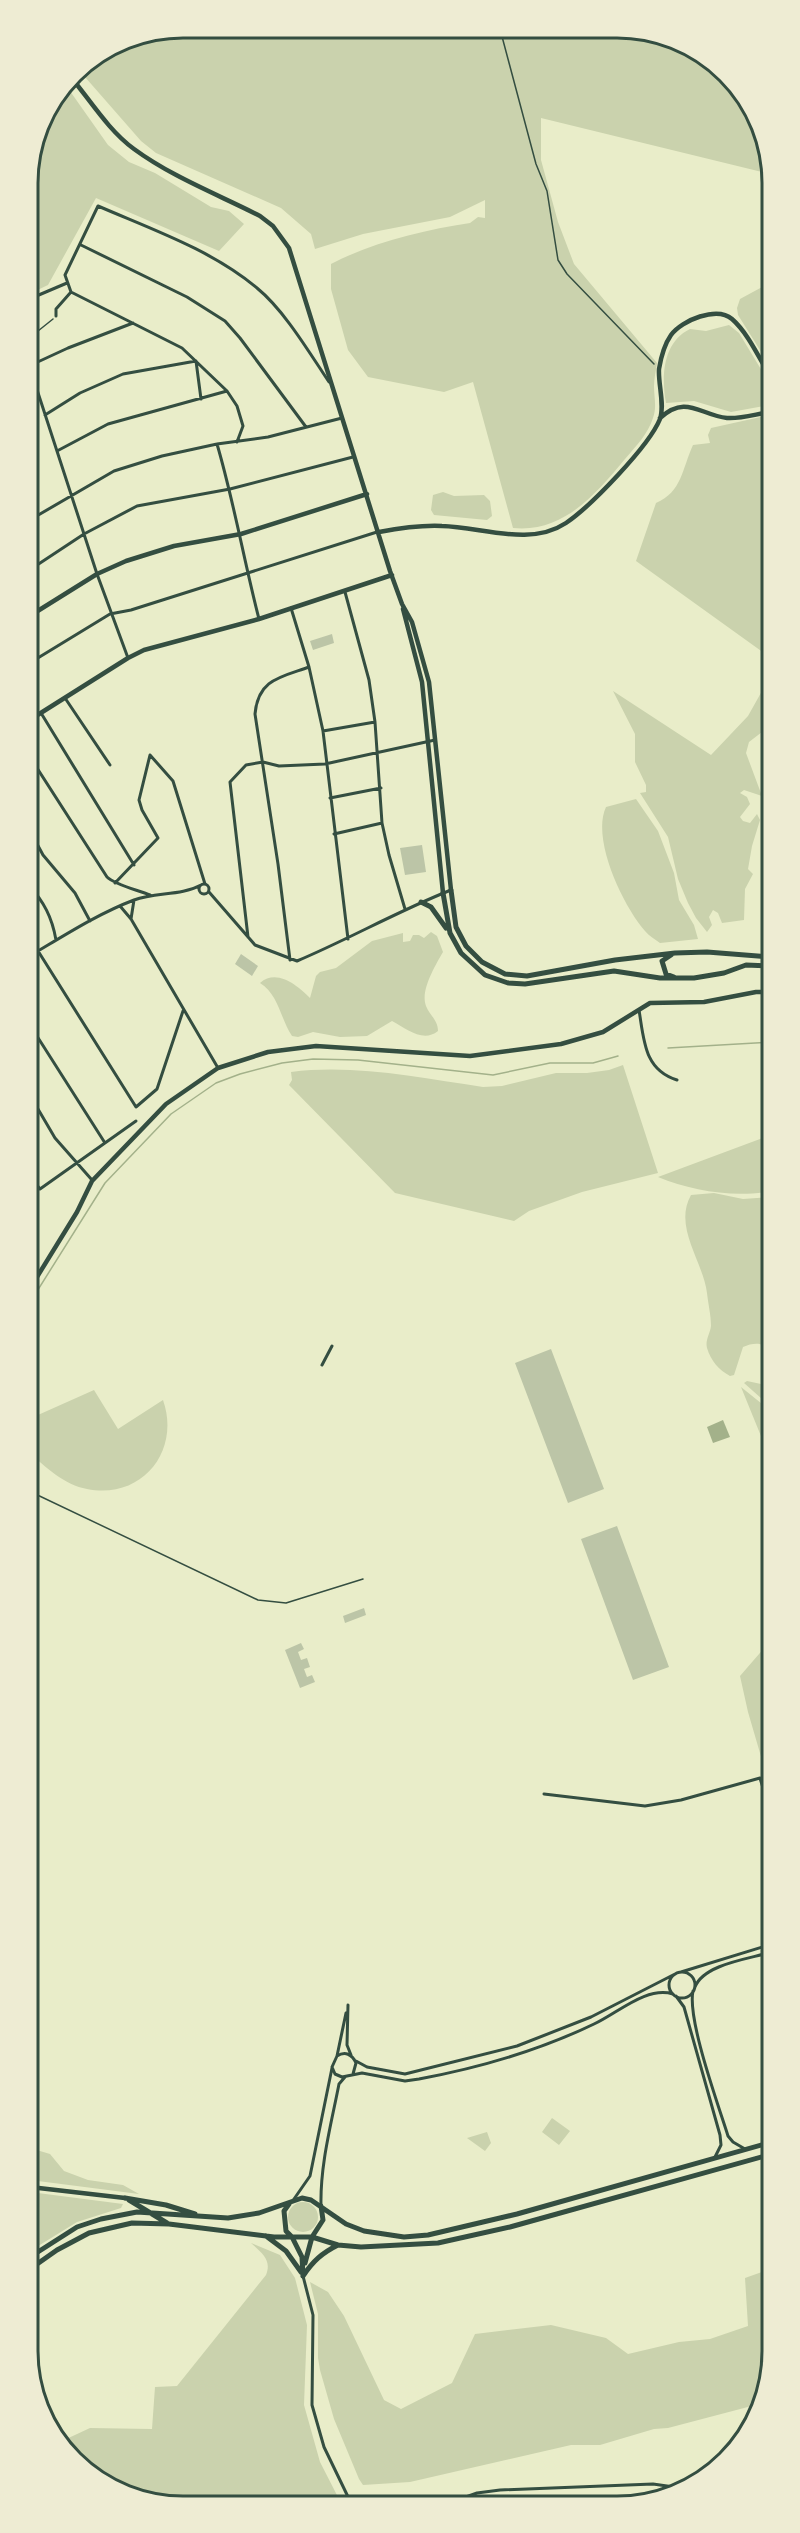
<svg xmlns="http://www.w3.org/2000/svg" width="800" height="2533" font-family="'Public Sans',sans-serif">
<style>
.green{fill:#cad2ad}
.water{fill:#a3b18a}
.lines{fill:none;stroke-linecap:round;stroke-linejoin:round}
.stream{stroke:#a3b18a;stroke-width:1.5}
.building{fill:#bcc5a7}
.path{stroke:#344e41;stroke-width:1.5}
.service{stroke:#344e41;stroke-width:1.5}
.minor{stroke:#344e41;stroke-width:3}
.tertiary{stroke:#344e41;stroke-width:4.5}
.secondary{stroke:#344e41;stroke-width:4.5}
.primary{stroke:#344e41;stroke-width:5}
.rim{fill:none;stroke:#344e41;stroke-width:3}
</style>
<rect width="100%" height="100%" fill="#e9edc9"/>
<path class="green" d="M 183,27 L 648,30 L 728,73 L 770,153 L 770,174 L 541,118 L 541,160 L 558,222 L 574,264 L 657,363 C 656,371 654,378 654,386 C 654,397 657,407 653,418 C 648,434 636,446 625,459 C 595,495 563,533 513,528 L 473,382 L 444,392 L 368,377 L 348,350 L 331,289 L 331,264 C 373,242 424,230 470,223 L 478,217 L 485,218 L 485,200 L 450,217 L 363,234 L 315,249 L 311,234 L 281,208 L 156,153 L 141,141 L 78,69 L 123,39 Z
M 65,84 L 108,145 L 129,162 L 155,173 L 211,207 L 229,211 L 244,224 L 219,251 L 96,198 L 48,285 L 27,295 L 27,173 L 39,123 Z
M 766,285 L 770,285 L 770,366 L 738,315 L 737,308 L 740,299 Z
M 729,325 L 739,333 L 770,384 L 770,405 L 731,412 L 694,401 L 666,403 C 661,376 663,342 690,329 L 706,331 Z
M 770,415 L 771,658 L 636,561 L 656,503 C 682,492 682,469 693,445 L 710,443 L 708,435 L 711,428 Z
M 443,492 L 454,496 L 484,495 L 490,501 L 492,516 L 487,520 L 434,515 L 431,510 L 433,495 Z
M 771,659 L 771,735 L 762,732 L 749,742 L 746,753 L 762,796 L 744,790 L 740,793 L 747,797 L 750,804 L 740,817 L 743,821 L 750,823 L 757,814 L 760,820 L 752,846 L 748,869 L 753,874 L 745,889 L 744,920 L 722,923 L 718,913 L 713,910 L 709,917 L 712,925 L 707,932 L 696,918 L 688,903 L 678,879 L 668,837 L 640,793 L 646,792 L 646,785 L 635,762 L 635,734 L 613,691 L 711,755 L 748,716 L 762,691 Z
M 636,799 L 658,831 L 674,873 L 679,900 L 694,925 L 698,939 L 660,943 C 655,939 649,936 645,931 C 623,906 591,839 606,807 Z
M 431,932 L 437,936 L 443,952 C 435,966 420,991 426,1006 C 430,1016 438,1020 438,1031 C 423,1043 407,1029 392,1021 L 367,1036 L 340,1037 L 313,1032 L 298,1037 L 292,1036 C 280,1018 279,995 260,983 C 277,968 298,986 310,998 L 316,976 L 320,972 L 336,968 L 372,941 L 403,933 L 403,942 L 410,941 L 413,935 L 419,935 L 424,938 Z
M 623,1065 L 658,1173 L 582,1192 L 529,1211 L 514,1221 L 395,1193 L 289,1085 L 292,1080 L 291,1072 C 355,1064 420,1078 483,1087 L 502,1086 L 556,1073 L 587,1073 L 609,1070 Z
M 771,1135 L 771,1191 C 735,1198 692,1191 658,1177 Z
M 714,1193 L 743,1199 L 771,1197 L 771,1352 C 765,1342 754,1342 743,1347 L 734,1375 L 730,1376 C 719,1370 711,1361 707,1348 C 705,1340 710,1334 711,1326 C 711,1315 708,1303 707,1293 C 703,1261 673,1227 691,1195 Z
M 747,1381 L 761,1384 L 772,1382 L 772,1408 L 744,1383 Z
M 741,1387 L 772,1412 L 772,1463 Z
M 94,1390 L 118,1429 L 163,1400 C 181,1451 142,1500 87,1489 C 65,1485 45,1467 29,1452 L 29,1419 Z
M 772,1639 L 772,1794 L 748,1712 L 740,1676 Z
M 552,2118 L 570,2131 L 559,2145 L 542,2132 Z
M 487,2132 L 491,2143 L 485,2151 L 467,2138 Z
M 30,2148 L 50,2154 L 64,2171 L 88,2180 L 123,2185 L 139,2194 L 30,2180 Z
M 30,2192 L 123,2204 L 121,2208 L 77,2222 L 30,2251 Z
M288 2217a15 15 0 1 1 30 0a15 15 0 1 1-30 0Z
M 251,2243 L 280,2255 L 295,2278 L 307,2325 L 304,2405 L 320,2462 L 341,2503 L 153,2503 L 72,2460 L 62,2441 L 90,2428 L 152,2429 L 155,2387 L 177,2386 L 266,2275 C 272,2260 262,2253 251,2243 Z
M 773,2268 L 773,2360 L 763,2403 L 668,2428 L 654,2429 L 600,2445 L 571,2445 L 410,2482 L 363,2485 L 359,2479 L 334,2419 L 320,2370 L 318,2358 L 318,2314 L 310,2282 L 328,2292 L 344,2316 L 384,2400 L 401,2409 L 452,2383 L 475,2334 L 551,2325 L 606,2338 L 628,2354 L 679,2342 L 710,2339 L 748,2326 L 745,2278 Z"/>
<path class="water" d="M 723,1420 L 730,1437 L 713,1443 L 707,1427 Z"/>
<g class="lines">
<path class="stream" d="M 668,1048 L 771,1042
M 29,1304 L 105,1183 L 171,1114 L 216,1083 L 240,1074 L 282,1063 L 313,1059 L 358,1060 L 493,1075 L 550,1063 L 593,1063 L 618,1056"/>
</g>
<path class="building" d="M 332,634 L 334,643 L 313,650 L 310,641 Z
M 422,845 L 426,872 L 405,875 L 400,848 Z
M 241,954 L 258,966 L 252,976 L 235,964 Z
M 551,1349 L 604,1489 L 568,1503 L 515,1363 Z
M 617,1526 L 669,1667 L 633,1680 L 581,1539 Z
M 364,1608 L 366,1615 L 345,1623 L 343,1616 Z
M 301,1643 L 304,1649 L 298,1652 L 301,1660 L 307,1658 L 310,1667 L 304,1669 L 307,1677 L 312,1675 L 315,1682 L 300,1688 L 285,1650 Z"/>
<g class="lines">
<path class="path" d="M 500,29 L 536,164 L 547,191 L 558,260 L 567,274 L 654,364
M 28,339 L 53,319"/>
<path class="service" d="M 29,1491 L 258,1600 L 286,1603 L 363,1579"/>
<path class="minor" d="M 81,245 L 187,297 L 225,321 L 240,338 L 306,427
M 27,300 L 67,283
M 56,316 L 56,309 L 71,292
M 28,362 L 97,574 L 128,658
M 29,366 L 68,348 L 133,323
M 45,415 L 80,393 L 123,374 L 196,361 L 201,399
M 237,442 L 243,426 L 237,406 L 227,391 L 182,348 L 71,292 L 65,275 L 98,206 C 151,229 212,250 257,288 C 284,310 309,352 329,382
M 217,444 C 234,502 244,561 259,619
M 57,451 L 108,424 L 227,391
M 28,521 L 114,471 L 162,456 L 217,444 L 268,437 L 342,418
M 28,571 L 84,534 L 137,506 L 230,489 L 353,457
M 345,592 L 369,680 L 375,722 L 382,823 L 389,855 L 405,909
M 291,608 L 309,667 L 323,731 L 348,939
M 28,664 L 110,614 L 131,610 L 377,532
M 65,698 L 110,765
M 41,713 L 134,865
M 323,731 L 375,722
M 28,754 L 107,877 C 115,885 138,890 150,895
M 330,798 L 381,788
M 28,827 L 43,855 L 75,893 L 90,921
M 334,834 L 382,823
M 115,883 L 158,838 L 142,810 L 139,800 L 150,755 L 173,781 L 205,884
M199 889a5 5 0 1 1 10 0a5 5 0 1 1-10 0Z
M 28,884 C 44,902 52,917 56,940
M 209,892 L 255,945 L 297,961 C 349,939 398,911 451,890
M 120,906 L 131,919 L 218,1068
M 131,919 L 134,900
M 28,935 L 136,1107 L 157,1089 L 183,1011
M 248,937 L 230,782 L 246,765 L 263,762 L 279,766 L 325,764 L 435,740
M 28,957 C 62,937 97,914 134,900 C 156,892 181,896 201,885
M 290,960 L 278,864 L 255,714 C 258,679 281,677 309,667
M 639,1010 C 644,1040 644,1070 677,1080
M 28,1022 L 105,1143
M 28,1092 L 55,1138 L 92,1180
M 28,1174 L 40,1189 L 136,1121
M 322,1365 L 332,1346
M 544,1794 L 645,1806 L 681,1800 L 760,1778 L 772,1818
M 681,1972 L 772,1944
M669 1985a13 13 0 1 1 26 0a13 13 0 1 1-26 0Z
M 695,1987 C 704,1964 749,1959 772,1952
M 693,1991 C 687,2019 718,2104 728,2136 L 733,2142 L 745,2149
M 676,1996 L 684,2007 L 720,2135 L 721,2145 L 715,2157
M 348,2005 L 347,2045 L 351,2055
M 337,2056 L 346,2013
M 356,2061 L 367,2067 L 405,2074 L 517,2046 L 591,2017 L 675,1974
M 353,2074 L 356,2063 C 352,2054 345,2051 337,2056 L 332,2067 L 335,2074 L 342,2077 L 362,2073 L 405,2081 L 419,2079 C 478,2068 540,2050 594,2024 C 618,2013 646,1986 673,1994
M 294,2199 L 310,2176 L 332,2068
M 321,2206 C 320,2165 331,2125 339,2084 L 345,2077
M 303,2276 L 313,2315 L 312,2405 L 324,2447 L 351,2503
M 674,2487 L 676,2493
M 449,2503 L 477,2493 L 500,2490 L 653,2484 L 674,2487 L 681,2491"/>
<path class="tertiary" d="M 29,1290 L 77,1212 L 92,1181 L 166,1104 L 218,1068 L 268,1052 L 316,1046 L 470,1056 L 561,1044 L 603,1032 L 650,1003 L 704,1002 L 756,992 L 771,992
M 30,2187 L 125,2198"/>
<path class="secondary" d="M 70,76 C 90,100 109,131 134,149 C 172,177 219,195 260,216 L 273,226 L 289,248 L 390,571 L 402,604 L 412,622 L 429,682 L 451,890
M 660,418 C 686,394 700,415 727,418 C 741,419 756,414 770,412
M 379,532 C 400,528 421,525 442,526 C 482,527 530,547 566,523 C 591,506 649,446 660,419 C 665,405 658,384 659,369 C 661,357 664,345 671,335 C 682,320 717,306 732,319 C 748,333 759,358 770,376
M 403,609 L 422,682 L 443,893
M 28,617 L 97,574 L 126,561 L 174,546 L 241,534 L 367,494
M 28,721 L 128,658 L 144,650 L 259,619 L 392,575"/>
<path class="primary" d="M 451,890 L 456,927 L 466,946 L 482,962 L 505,974 L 527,976 L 615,960 L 675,953 L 707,952 L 771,957
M 443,893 L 450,933 L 461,953 L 485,975 L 508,983 L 525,984 L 614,971 L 660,978 L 694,978 L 724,973 L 746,965 L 771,966
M 421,902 L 431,907 L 446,928
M 671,955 L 662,961 L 666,974 L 674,977
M 125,2198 L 166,2205 L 195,2214
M 129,2200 L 167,2223
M 289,2204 L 284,2211 L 286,2231 L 292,2237 L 302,2257 L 303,2276
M 266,2236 L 286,2251 L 301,2272
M 30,2257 L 77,2227 L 101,2219 L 137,2212 L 228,2218 L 259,2213 L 302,2198 L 311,2200 L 346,2224 L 364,2231 L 404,2237 L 428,2235 L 517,2214 L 772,2142
M 305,2263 L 312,2237 L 323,2220 L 321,2206
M 30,2269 L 57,2250 L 89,2233 L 132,2223 L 169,2224 L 274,2237 L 312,2237 L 338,2245 L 361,2247 L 438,2243 L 510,2227 L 772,2154
M 303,2276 C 313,2261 322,2253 338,2245"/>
</g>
<path d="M0 0H800V2533H0ZM183 38H617A145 145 0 0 1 762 183V2351A145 145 0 0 1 617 2496H183A145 145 0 0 1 38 2351V183A145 145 0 0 1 183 38Z" fill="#eeecd3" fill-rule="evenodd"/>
<path class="rim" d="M183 38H617A145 145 0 0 1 762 183V2351A145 145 0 0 1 617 2496H183A145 145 0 0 1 38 2351V183A145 145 0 0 1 183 38Z"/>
</svg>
